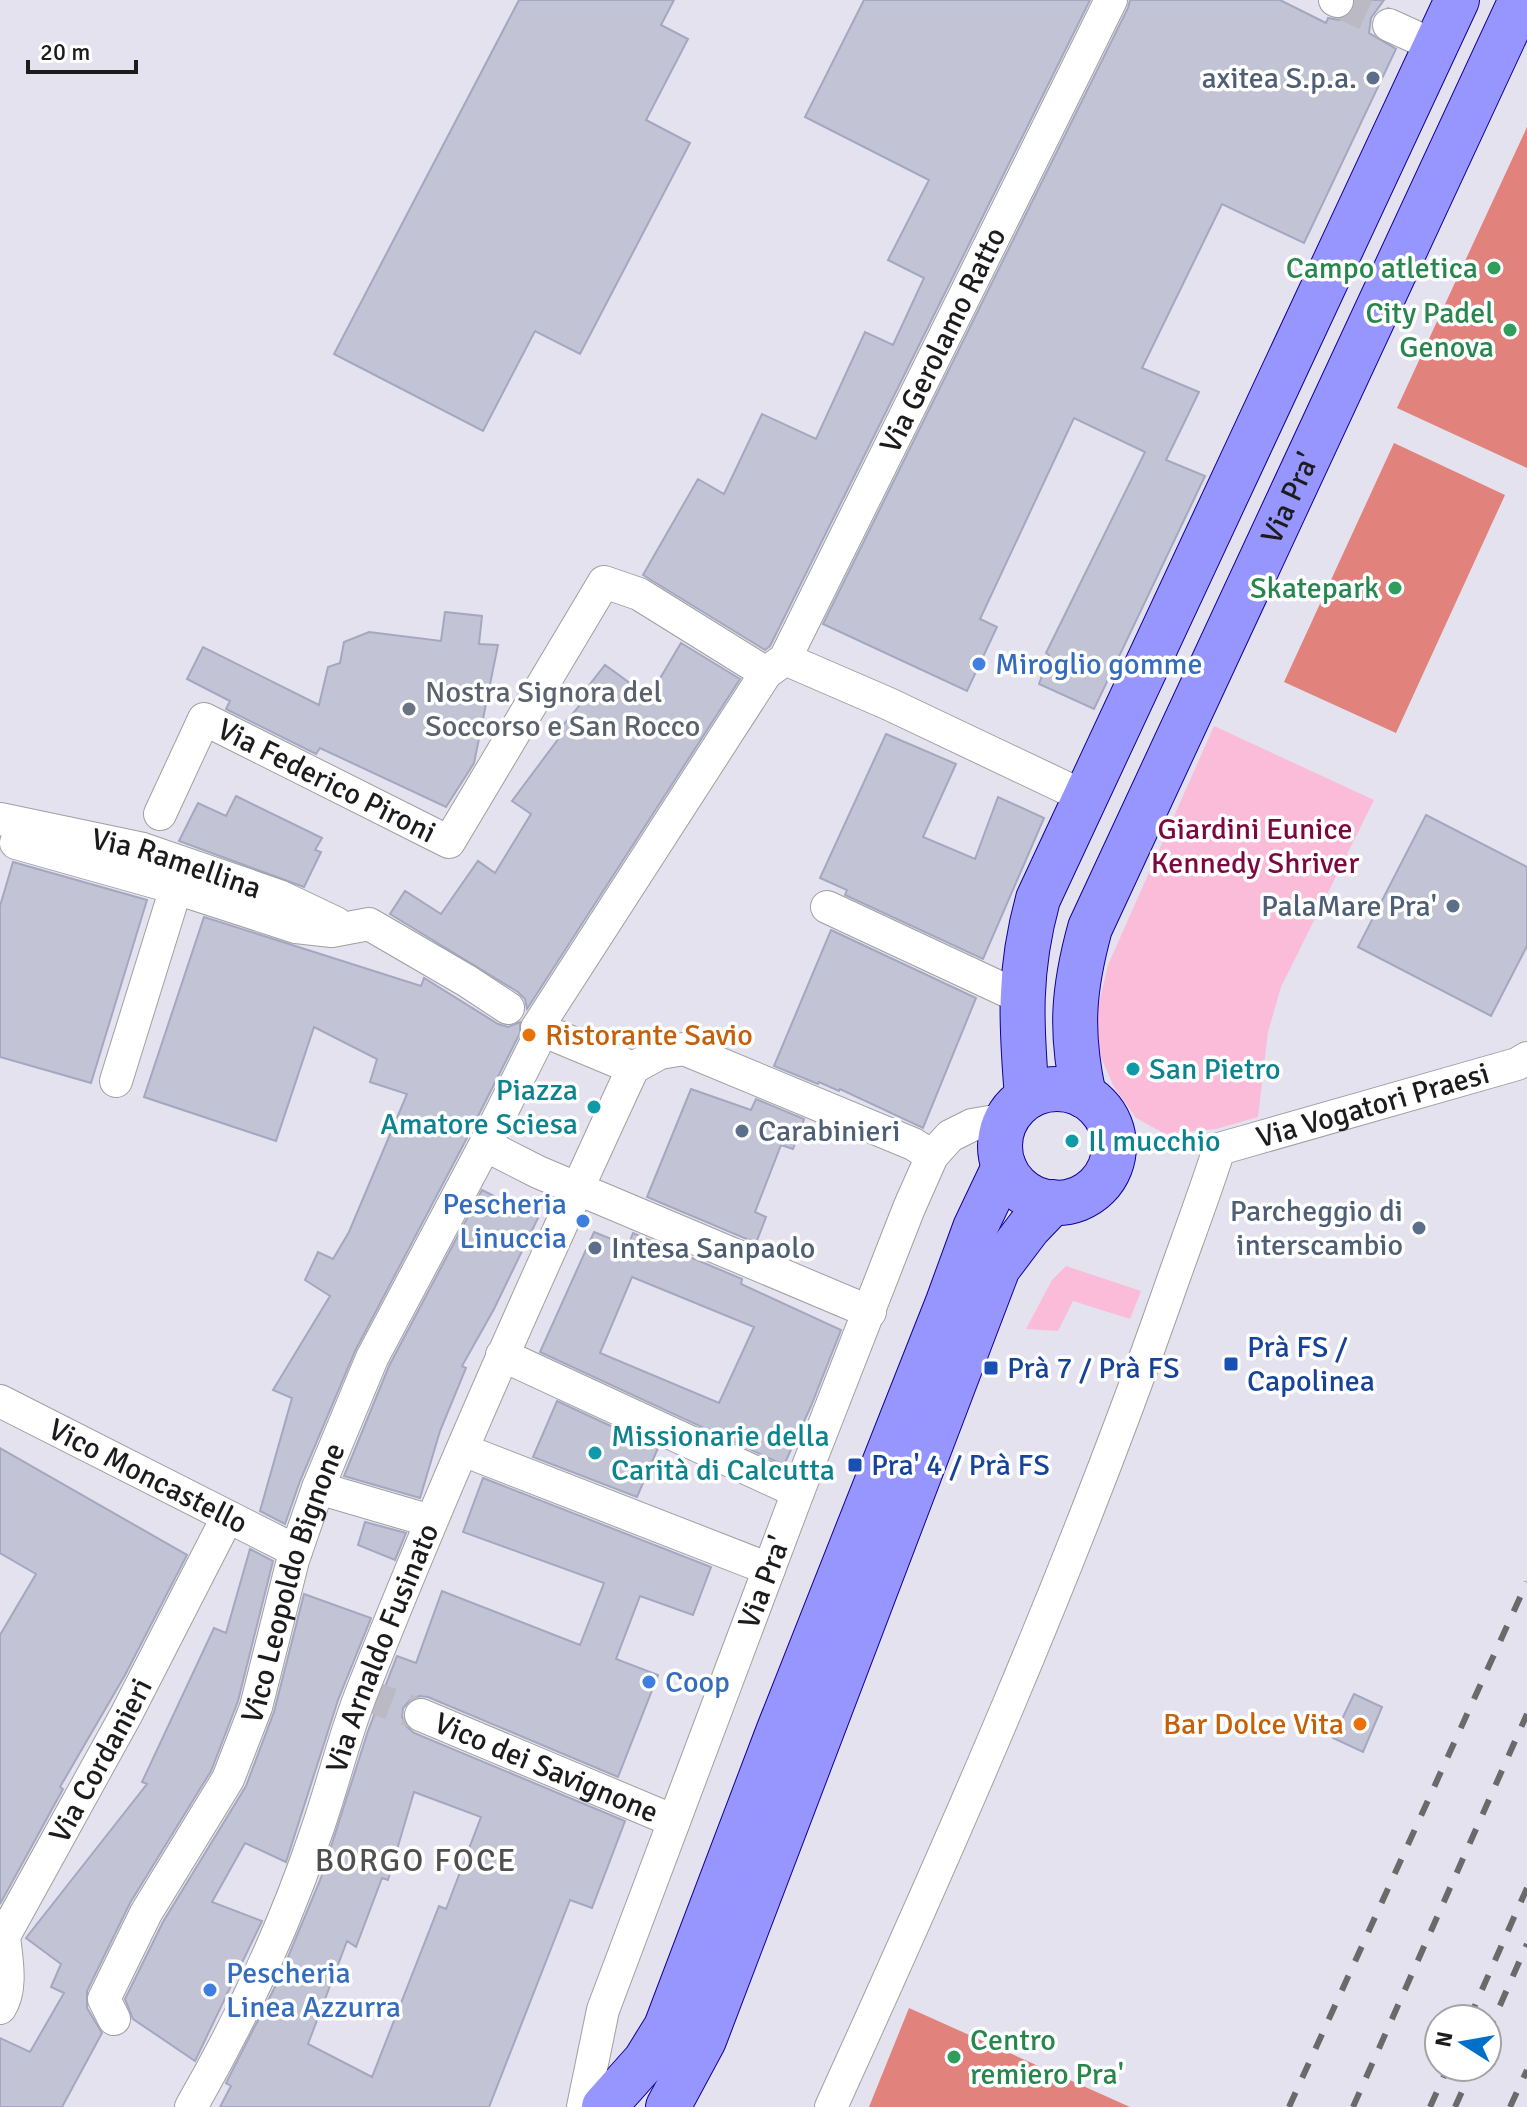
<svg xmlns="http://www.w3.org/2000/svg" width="1527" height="2107" font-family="Signika,sans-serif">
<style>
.park{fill:#fbbcda}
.pitch{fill:#e1827c}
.building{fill:#c2c4d5;stroke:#a4a7c0;stroke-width:2;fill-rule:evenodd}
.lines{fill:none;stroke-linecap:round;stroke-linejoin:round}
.street-tunnel{stroke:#bbbac4;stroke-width:32;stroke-dasharray:32 16;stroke-linecap:butt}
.street-casing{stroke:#a0a0a0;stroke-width:34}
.primary-casing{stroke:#100095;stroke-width:46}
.street{stroke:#fff;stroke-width:32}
.primary{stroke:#9796ff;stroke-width:44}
.rail{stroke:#6a6a6a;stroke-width:6;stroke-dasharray:16 16;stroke-linecap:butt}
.service-dot{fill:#5c6f8a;stroke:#fff;stroke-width:3}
.leisure-dot{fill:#2e9e5b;stroke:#fff;stroke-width:3}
.shop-dot{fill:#3f7fe0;stroke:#fff;stroke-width:3}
.worship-dot{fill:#6b7280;stroke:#fff;stroke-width:3}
.food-dot{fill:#e8710a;stroke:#fff;stroke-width:3}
.culture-dot{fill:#0f9aa8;stroke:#fff;stroke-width:3}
.transit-dot{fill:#1a4fb4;stroke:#fff;stroke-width:3}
.labels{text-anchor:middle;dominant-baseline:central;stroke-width:7;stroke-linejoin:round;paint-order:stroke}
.service-label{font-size:30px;fill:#4e5e75;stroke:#fff;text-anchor:end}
.leisure-label{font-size:30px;fill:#27864d;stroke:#fff;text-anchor:end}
.street-label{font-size:30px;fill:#1c1c1c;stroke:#fff}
.shop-label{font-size:30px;fill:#366cbe;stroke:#fff;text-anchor:start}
.worship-label{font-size:30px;fill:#5b616d;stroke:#fff;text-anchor:start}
.park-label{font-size:30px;fill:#7d083f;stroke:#fff}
.food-label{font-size:30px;fill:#c56008;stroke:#fff;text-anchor:start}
.culture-label{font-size:30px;fill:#0d838f;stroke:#fff;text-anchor:start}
.transit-label{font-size:30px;fill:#164399;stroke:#fff;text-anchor:start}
.neighbourhood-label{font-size:32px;letter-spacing:2px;fill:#4f4f4f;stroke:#fff}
</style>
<rect width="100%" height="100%" fill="#e3e2ee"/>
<path class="park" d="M 1214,726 L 1374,800 L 1281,987 L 1268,1032 L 1258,1117 L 1216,1129 L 1165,1134 L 1136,1118 L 1114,1087 L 1098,1051 L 1096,1016 L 1108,965 Z
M 1066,1266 L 1141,1291 L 1130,1319 L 1073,1301 L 1058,1331 L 1026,1329 L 1052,1280 Z"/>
<path class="pitch" d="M 1527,127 L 1527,468 L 1397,408 Z
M 1394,443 L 1505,495 L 1396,733 L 1284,682 Z
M 909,2008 L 1130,2107 L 869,2107 Z"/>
<path class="building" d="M 519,0 L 674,0 L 661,25 L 688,39 L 646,120 L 690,143 L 580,354 L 535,331 L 483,431 L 334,354 Z
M 864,0 L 1090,0 L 770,646 L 765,650 L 643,575 L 698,479 L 724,494 L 762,414 L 816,439 L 865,332 L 893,345 L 924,278 L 888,260 L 929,180 L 805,117 Z
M 1130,0 L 1280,0 L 1326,23 L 1328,18 L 1339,20 L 1348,16 L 1354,9 L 1356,0 L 1384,0 L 1371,18 L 1369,33 L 1396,49 L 1304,243 L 1222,204 L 1142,368 L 1199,392 L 1166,460 L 1205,476 L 1094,709 L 1039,684 L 1049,655 L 1046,653 L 1145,452 L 1074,418 L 980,619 L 997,627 L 967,691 L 823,624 L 1128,8 Z
M 445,612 L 482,616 L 479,644 L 498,645 L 474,763 L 446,807 L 320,748 L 316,754 L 226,709 L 230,701 L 187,679 L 203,647 L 319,705 L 328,667 L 340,663 L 344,642 L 369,632 L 441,641 Z
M 681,643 L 740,679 L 527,1009 L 525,999 L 518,992 L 390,914 L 405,891 L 441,914 L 478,861 L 495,873 L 531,814 L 512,801 L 562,734 L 558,731 L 580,705 L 576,702 L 605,665 L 649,697 Z
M 886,734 L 956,764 L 923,837 L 975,859 L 998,797 L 1044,818 L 983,959 L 845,895 L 847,890 L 820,878 Z
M 236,796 L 322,838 L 315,850 L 321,852 L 304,887 L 179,841 L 198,803 L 226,816 Z
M 1426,815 L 1527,867 L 1527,946 L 1491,1016 L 1358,947 Z
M 13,862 L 147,900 L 91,1083 L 0,1057 L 0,906 Z
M 204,917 L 421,986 L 424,978 L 498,1024 L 508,1027 L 520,1022 L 520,1033 L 468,1136 L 355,1351 L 300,1481 L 285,1524 L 260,1511 L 292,1398 L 273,1390 L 330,1296 L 305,1280 L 318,1252 L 333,1259 L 349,1232 L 407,1094 L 370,1082 L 377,1059 L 314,1027 L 276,1141 L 144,1097 Z
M 831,930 L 976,998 L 923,1128 L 840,1089 L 839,1091 L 819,1082 L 818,1084 L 774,1066 Z
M 691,1089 L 751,1110 L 756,1099 L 804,1119 L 793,1149 L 781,1145 L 755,1212 L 766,1217 L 756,1243 L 647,1197 Z
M 482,1190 L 538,1218 L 494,1309 L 462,1366 L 466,1368 L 440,1431 L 420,1498 L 344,1476 L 389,1366 Z
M 594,1232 L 628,1246 L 633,1233 L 742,1279 L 741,1284 L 841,1330 L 811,1406 L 784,1465 L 540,1352 ZM 632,1277 L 754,1327 L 719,1403 L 600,1353 Z
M 557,1401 L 658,1448 L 637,1497 L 533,1457 Z
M 0,1448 L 187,1555 L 125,1675 L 60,1787 L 63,1789 L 0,1904 L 0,1635 L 36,1574 L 0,1553 Z
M 483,1478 L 711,1567 L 693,1615 L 640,1596 L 616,1659 L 658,1675 L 618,1777 L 428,1697 L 419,1696 L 410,1700 L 403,1708 L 402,1717 L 406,1726 L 414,1733 L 625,1821 L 592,1908 L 570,1900 L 489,2107 L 220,2107 L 231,2086 L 226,2083 L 278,1981 L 321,1878 L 368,1731 L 397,1656 L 416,1663 L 442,1591 L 580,1645 L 604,1583 L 463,1532 ZM 414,1792 L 481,1817 L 446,1909 L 439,1906 L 372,2077 L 308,2044 L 347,1941 L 356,1947 L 382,1878 L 388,1880 Z
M 365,1522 L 406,1533 L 395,1560 L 358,1545 Z
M 250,1549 L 273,1561 L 238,1701 L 211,1771 L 130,1903 L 87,1991 L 87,2008 L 102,2033 L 62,2107 L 0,2107 L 0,2038 L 30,2052 L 64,1993 L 51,1987 L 61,1964 L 26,1938 L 147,1784 L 142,1782 L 214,1628 L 226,1633 Z
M 304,1594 L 371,1618 L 338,1700 L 286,1862 L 245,1843 L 212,1902 L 262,1921 L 195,2061 L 133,2019 L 125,1999 L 163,1922 L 246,1786 L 274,1712 Z
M 1354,1694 L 1382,1707 L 1363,1752 L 1333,1738 Z"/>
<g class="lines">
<path class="street-tunnel" d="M 1337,1 L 1389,25
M 361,1693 L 421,1715"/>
<g class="street-casing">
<g id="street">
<path d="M 1335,0 L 1337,1"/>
<path d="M 1389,25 L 1435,46"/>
<path d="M 785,659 L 889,704 L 1085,797"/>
<path id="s1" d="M 160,814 L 204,719 L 449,842 L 604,582 L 639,594 L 766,673"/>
<path id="s2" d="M 0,819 L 143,849 L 279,896 L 336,923"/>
<path d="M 16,843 L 176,888 L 296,927 L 332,931 L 369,924 L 467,981 L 508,1008"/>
<path d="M 827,907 L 1020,997"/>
<path d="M 542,1031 L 485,1145 L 538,1172 L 870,1312"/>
<path id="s3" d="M 633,1068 L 537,1028 L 766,673 L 785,659 L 1111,0"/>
<path d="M 116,1081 L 176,888"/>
<path d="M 502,1355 L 798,1492"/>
<path id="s4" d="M 0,1401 L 296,1551"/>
<path d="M 463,1450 L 769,1569"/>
<path d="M 318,1488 L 431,1521"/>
<path id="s5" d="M 421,1715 L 674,1821"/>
<path id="s6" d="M 0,2008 C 13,1988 6,1958 4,1936 L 126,1715 L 227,1518"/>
<path id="s7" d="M 114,2019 L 104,1999 L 146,1913 L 228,1779 L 256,1707 L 293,1560 L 318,1488 L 372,1358 L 485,1145"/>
<path id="s8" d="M 191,2107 C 241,2020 284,1928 316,1833 C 333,1785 344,1736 363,1689 C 446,1479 538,1273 633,1068 L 660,1053 L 684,1049 L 913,1144 L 932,1156"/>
<path id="s9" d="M 583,2107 L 603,2010 L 798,1492 L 909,1208 L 932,1156 L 950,1136 L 972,1125 L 1007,1119 L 1012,1111"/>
<path id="s10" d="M 831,2107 C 952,1841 1070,1573 1167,1297 C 1184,1248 1203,1199 1219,1149 L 1517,1064 L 1527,1058"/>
</g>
</g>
<g class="primary-casing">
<g id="primary">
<circle cx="1057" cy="1146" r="57"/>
<path id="s11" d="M 1084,1096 C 1070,1032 1073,990 1090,928 L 1521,0"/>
<path d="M 1027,1097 C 1021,1023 1018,972 1038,899 L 1457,0"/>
<path d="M 604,2107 L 645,2061 L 666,2027 L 778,1732 L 948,1302 L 975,1228 L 1004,1167"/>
<path d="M 668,2107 L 704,2040 L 998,1268 L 1029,1227 L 1053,1202"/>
</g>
</g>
<use href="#street" class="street"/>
<use href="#primary" class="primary"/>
<path class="rail" d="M 1469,2019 L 1527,1888
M 1487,2035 L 1527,1944
M 1289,2107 L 1527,1582
M 1353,2107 L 1527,1714
M 1430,2107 L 1448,2067
M 1455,2107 L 1473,2067
M 1510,2107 L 1527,2070"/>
</g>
<g class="service-dot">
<circle cx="1373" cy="78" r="8"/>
<circle cx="1453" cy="906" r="8"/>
<circle cx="742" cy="1131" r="8"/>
<circle cx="1419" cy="1228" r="8"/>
<circle cx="595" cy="1248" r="8"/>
</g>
<g class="leisure-dot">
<circle cx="1494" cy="268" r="8"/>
<circle cx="1510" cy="330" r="8"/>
<circle cx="1395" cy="588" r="8"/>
<circle cx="954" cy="2057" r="8"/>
</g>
<g class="shop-dot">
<circle cx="979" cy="664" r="8"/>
<circle cx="583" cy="1221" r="8"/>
<circle cx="649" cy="1682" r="8"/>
<circle cx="210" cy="1990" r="8"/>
</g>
<circle class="worship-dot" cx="409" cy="709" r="8"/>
<g class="food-dot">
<circle cx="529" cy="1035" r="8"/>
<circle cx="1360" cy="1724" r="8"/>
</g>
<g class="culture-dot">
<circle cx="1133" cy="1069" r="8"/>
<circle cx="594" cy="1107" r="8"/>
<circle cx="1072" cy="1141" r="8"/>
<circle cx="595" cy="1453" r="8"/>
</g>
<g class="transit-dot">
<rect x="1223" y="1356" width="16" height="16" rx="4"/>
<rect x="983" y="1360" width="16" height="16" rx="4"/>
<rect x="847" y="1457" width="16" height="16" rx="4"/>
</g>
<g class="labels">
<g class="service-label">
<text x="1357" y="78">axitea S.p.a.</text>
<text x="1437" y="906">PalaMare Pra'</text>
<text x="758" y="1131" text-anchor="start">Carabinieri</text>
<text x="1403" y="1211">Parcheggio di<tspan x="1403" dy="34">interscambio</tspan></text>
<text x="611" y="1248" text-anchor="start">Intesa Sanpaolo</text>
</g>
<g class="leisure-label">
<text x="1478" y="268">Campo atletica</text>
<text x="1494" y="313">City Padel<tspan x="1494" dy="34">Genova</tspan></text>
<text x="1379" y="588">Skatepark</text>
<text x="970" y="2040" text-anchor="start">Centro<tspan x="970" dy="34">remiero Pra'</tspan></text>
</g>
<g class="street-label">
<text stroke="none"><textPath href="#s3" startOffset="906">Via Gerolamo Ratto</textPath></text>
<text stroke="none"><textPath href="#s11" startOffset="644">Via Pra'</textPath></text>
<text stroke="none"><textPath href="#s1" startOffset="242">Via Federico Pironi</textPath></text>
<text stroke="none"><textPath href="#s2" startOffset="182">Via Ramellina</textPath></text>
<text stroke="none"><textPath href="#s10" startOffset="1194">Via Vogatori Praesi</textPath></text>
<text stroke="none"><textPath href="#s4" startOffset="166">Vico Moncastello</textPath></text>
<text stroke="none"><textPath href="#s9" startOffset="556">Via Pra'</textPath></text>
<text stroke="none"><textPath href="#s7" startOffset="482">Vico Leopoldo Bignone</textPath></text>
<text stroke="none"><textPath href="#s8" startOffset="498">Via Arnaldo Fusinato</textPath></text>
<text stroke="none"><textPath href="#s6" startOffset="274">Via Cordanieri</textPath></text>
<text stroke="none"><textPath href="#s5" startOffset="136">Vico dei Savignone</textPath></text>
</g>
<g class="shop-label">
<text x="995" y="664">Miroglio gomme</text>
<text x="567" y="1204" text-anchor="end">Pescheria<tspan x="567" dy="34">Linuccia</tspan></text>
<text x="665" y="1682">Coop</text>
<text x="226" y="1973">Pescheria<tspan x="226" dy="34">Linea Azzurra</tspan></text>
</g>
<g class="worship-label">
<text x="425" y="692">Nostra Signora del<tspan x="425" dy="34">Soccorso e San Rocco</tspan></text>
</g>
<g class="park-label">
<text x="1255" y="829">Giardini Eunice<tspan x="1255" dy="34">Kennedy Shriver</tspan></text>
</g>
<g class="food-label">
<text x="545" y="1035">Ristorante Savio</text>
<text x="1344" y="1724" text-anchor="end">Bar Dolce Vita</text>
</g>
<g class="culture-label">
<text x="1149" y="1069">San Pietro</text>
<text x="578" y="1090" text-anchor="end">Piazza<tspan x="578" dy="34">Amatore Sciesa</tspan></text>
<text x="1088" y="1141">Il mucchio</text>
<text x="611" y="1436">Missionarie della<tspan x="611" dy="34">Carità di Calcutta</tspan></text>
</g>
<g class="transit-label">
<text x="1247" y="1347">Prà FS /<tspan x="1247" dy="34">Capolinea</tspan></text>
<text x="1007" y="1368">Prà 7 / Prà FS</text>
<text x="871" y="1465">Pra' 4 / Prà FS</text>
</g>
<g class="neighbourhood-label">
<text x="416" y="1860">BORGO FOCE</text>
</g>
</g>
<g transform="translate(1463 2043) rotate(281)"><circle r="38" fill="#ffffff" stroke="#a4a4a4" stroke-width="2"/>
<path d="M0-6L14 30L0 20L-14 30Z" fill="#0070c9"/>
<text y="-12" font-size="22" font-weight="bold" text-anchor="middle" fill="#1c1c1c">N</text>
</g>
<path d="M28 60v12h108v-12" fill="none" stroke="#1c1c1c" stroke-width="4"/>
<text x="40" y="60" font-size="24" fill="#1c1c1c" stroke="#ffffff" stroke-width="6" paint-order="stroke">20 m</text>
</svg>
